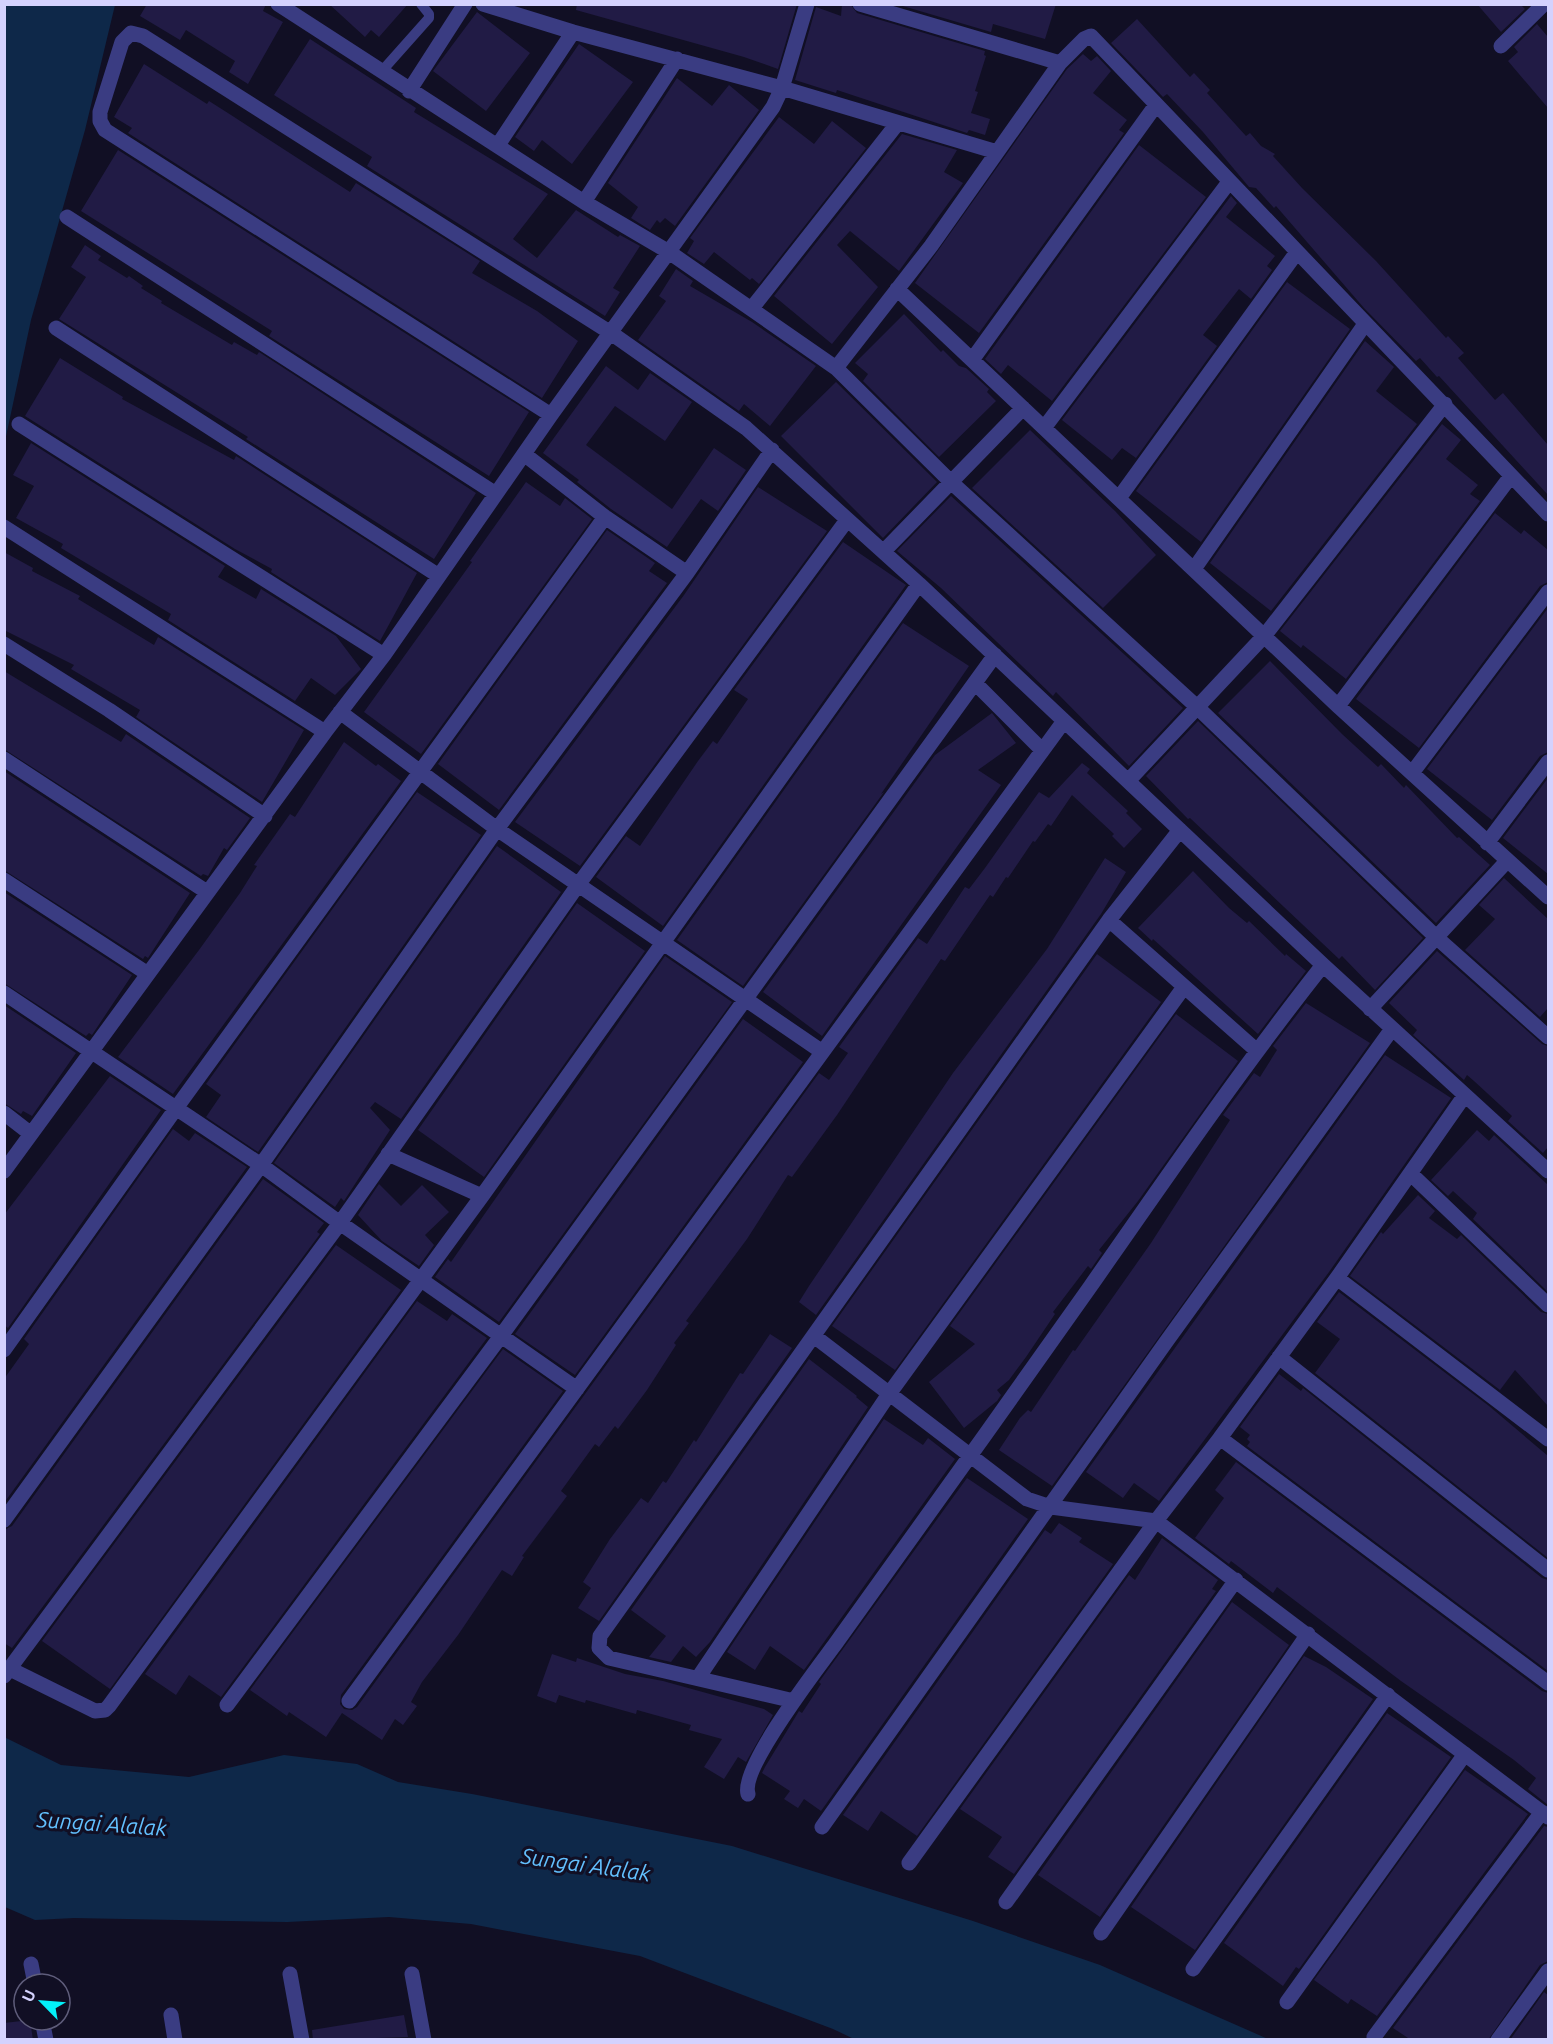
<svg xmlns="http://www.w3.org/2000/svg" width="1553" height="2044" font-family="Ubuntu,sans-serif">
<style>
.water{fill:#0e2849}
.building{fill:#211b45}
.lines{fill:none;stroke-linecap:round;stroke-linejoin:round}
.service{stroke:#3a3c82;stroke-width:10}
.minor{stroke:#3a3c82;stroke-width:15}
.labels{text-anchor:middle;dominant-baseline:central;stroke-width:6;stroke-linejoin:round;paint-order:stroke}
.water-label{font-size:22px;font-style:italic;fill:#62bffd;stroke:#110f24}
</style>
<rect width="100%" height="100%" fill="#110f24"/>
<path class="water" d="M 5,5 L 115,5 L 85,130 L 31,320 L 5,441 Z
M 4,1737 L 61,1765 L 189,1777 L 284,1755 L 357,1764 L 398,1782 L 472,1794 L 732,1846 L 973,1921 L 1100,1965 L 1268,2039 L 854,2039 L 833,2029 L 640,1956 L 471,1924 L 389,1917 L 287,1922 L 74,1918 L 35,1920 L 5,1907 Z"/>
<path class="building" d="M 147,4 L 266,4 L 263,11 L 283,22 L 248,84 L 229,72 L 235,61 L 186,30 L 180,40 L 140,16 Z
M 329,4 L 408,4 L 379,37 L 371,30 L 365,37 Z
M 577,4 L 797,4 L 778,69 L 744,57 L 576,10 Z
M 842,4 L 850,4 L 857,13 L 985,51 L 984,55 L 986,56 L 975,91 L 978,92 L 971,113 L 990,119 L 985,135 L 969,130 L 967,133 L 837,90 L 836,93 L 795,80 L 816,7 L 841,16 Z
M 896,4 L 1056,4 L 1045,39 L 993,24 L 991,32 Z
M 1477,4 L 1520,4 L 1525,9 L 1501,32 Z
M 477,12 L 530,53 L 486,111 L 433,71 Z
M 1137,19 L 1190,77 L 1194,73 L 1210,90 L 1207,93 L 1246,136 L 1250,133 L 1261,146 L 1275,154 L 1273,156 L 1302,188 L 1376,261 L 1446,338 L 1448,336 L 1464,353 L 1458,358 L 1495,400 L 1503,393 L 1548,445 L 1548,495 L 1439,376 L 1437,377 L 1420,358 L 1416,361 L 1364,308 L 1276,206 L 1274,208 L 1256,188 L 1249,187 L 1203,132 L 1167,94 L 1163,97 L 1111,43 Z
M 1537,24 L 1548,37 L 1548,108 L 1508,61 L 1518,52 L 1514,47 Z
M 310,39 L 416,108 L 414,112 L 548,194 L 513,239 L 537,258 L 576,210 L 618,237 L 620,235 L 640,246 L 613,288 L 620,292 L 605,316 L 367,166 L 372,157 L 274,95 Z
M 579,44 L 633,82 L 572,164 L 542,140 L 534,151 L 515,137 Z
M 1083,54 L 1091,61 L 1097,56 L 1111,71 L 1093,93 L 1127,120 L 1119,130 L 1124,133 L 979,333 L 915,283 L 1067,69 Z
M 144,64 L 207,104 L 209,101 L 231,115 L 350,192 L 356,183 L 480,261 L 472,273 L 537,311 L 578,341 L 542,398 L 128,133 L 132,128 L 114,117 Z
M 677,78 L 712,106 L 729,85 L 759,110 L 675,226 L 665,218 L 660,223 L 657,220 L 650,230 L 631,218 L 638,207 L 608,183 Z
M 779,117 L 814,144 L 832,121 L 866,148 L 759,284 L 752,278 L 750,280 L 714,252 L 704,264 L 687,253 L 694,241 L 690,238 Z
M 902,134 L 957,150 L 944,172 L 963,183 L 899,271 L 850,231 L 837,245 L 878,287 L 832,344 L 774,296 Z
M 1139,145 L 1206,197 L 1052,401 L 1008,365 L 1001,374 L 985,359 Z
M 118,150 L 529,412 L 489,476 L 269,336 L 272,331 L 81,211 Z
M 1231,196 L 1237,203 L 1226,217 L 1275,256 L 1267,266 L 1272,270 L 1251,299 L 1239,289 L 1203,335 L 1217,346 L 1136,458 L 1122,448 L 1112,460 L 1062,420 Z
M 85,245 L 101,256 L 98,260 L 127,278 L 129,276 L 143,286 L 141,288 L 162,301 L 161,303 L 232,345 L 234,342 L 257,355 L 259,352 L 476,493 L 434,559 L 246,439 L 248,437 L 59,319 L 86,277 L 71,267 Z
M 676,269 L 693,281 L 690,286 L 752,322 L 816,366 L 770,426 L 744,404 L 739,411 L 638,340 L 666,301 L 659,296 Z
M 1287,282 L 1350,329 L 1201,542 L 1136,491 Z
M 904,314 L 941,352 L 943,350 L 959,366 L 966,368 L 989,389 L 987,392 L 996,401 L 939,457 L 863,381 L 868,374 L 855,363 Z
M 1365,341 L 1394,367 L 1376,391 L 1417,424 L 1271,611 L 1210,563 Z
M 60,358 L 123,397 L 122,399 L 234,460 L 236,456 L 417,573 L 380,641 L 271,572 L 272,569 L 235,549 L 25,416 Z
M 606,366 L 638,390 L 650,373 L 692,402 L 665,441 L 615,406 L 586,445 L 672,509 L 714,448 L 746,470 L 718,511 L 701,499 L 667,547 L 611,509 L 577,482 L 579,480 L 543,453 Z
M 836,382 L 937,482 L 883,538 L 781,436 Z
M 1442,424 L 1461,440 L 1446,459 L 1478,485 L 1470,494 L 1480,501 L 1346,679 L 1303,645 L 1301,648 L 1280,631 Z
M 1030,430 L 1115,511 L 1156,555 L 1103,608 L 972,488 Z
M 31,443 L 225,566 L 218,577 L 256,599 L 261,589 L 336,636 L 361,669 L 335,695 L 311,678 L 295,701 L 168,620 L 171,614 L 61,548 L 63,544 L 16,518 L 34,486 L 13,475 Z
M 526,482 L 560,506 L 565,498 L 592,519 L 421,754 L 364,712 L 472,562 L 470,561 Z
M 758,487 L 827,531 L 580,866 L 515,822 L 684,595 Z
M 951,496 L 1183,708 L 1129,766 L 1056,692 L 1053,696 L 941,588 L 897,551 Z
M 1495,513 L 1521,534 L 1524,530 L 1548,550 L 1548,582 L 1540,586 L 1419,748 L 1356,699 Z
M 607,530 L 655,563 L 649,571 L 667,583 L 499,810 L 438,764 Z
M 843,542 L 906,585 L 663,926 L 596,877 L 626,836 L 640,846 L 698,761 L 713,741 L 717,744 L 748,699 L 734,690 Z
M 4,552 L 33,568 L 32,571 L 80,596 L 78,599 L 154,645 L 158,637 L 304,730 L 262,802 L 136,717 L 140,710 L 71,669 L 74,665 L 4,630 Z
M 1548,608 L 1548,752 L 1540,756 L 1492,820 L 1427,769 Z
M 903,623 L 969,666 L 881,794 L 884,792 L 743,986 L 677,940 Z
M 1270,661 L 1342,734 L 1378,767 L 1381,764 L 1404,788 L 1406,785 L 1457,838 L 1459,837 L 1490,865 L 1436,923 L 1218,713 Z
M 4,671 L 121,742 L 126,734 L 250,818 L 227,850 L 224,848 L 208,876 L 203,874 L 201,876 L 4,749 Z
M 992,713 L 1016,743 L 978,770 L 1001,785 L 822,1036 L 763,992 L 935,755 Z
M 1198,721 L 1423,938 L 1375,990 L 1342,956 L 1339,959 L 1190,818 L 1188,819 L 1146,776 Z
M 344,742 L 376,766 L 378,764 L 401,781 L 173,1094 L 118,1057 L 199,950 L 240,893 L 257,866 L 254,865 L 290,814 L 295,817 Z
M 1082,763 L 1090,769 L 1087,773 L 1128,811 L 1126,813 L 1142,829 L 1124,848 L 1112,836 L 1114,834 L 1072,795 L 1051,826 L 1048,824 L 1035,842 L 1033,841 L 1008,878 L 1006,877 L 993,897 L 990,895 L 945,961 L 941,959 L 837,1115 L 792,1177 L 788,1175 L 747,1239 L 686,1321 L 689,1323 L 674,1343 L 676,1345 L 647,1390 L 618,1429 L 615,1426 L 599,1447 L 595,1444 L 561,1491 L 567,1496 L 522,1556 L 524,1557 L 512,1576 L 502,1570 L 458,1635 L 422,1682 L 411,1702 L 417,1706 L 403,1725 L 395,1719 L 382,1740 L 342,1713 L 326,1737 L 289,1712 L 287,1716 L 250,1690 L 503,1349 L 563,1391 L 341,1695 L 340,1704 L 344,1709 L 352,1710 L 357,1707 L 819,1073 L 829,1080 L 848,1053 L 839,1047 L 918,938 L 927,944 L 965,887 L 969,889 L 985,868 L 1039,792 L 1049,798 Z
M 4,771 L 190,893 L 148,958 L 145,956 L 143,959 L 4,870 Z
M 1548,778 L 1548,874 L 1503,838 Z
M 417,792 L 481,835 L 258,1152 L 206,1117 L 221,1095 L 206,1084 Z
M 497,846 L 561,892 L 401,1119 L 375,1102 L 370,1108 L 390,1130 L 344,1201 L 341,1198 L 335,1207 L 274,1163 Z
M 1105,858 L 1126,872 L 1101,914 L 816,1315 L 799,1302 L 809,1286 L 953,1073 L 1047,949 Z
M 1193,871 L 1229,908 L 1247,923 L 1249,921 L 1285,956 L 1286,954 L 1306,971 L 1258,1034 L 1153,939 L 1152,941 L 1138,928 Z
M 1504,878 L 1548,919 L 1548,1008 L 1540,1017 L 1465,950 L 1495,919 L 1479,905 Z
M 4,892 L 132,975 L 92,1035 L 89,1033 L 86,1036 L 4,983 Z
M 577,903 L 645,951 L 484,1177 L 418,1130 Z
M 1437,951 L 1542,1044 L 1548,1046 L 1548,1147 L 1543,1153 L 1508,1121 L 1512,1116 L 1474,1081 L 1467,1075 L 1464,1080 L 1413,1035 L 1417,1030 L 1389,1003 Z
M 1097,954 L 1161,1002 L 895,1370 L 832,1326 Z
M 665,956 L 732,1002 L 499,1322 L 435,1277 L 448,1259 L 451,1262 Z
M 1306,1003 L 1370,1043 L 1052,1486 L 999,1450 L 1020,1418 L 1028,1410 L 1031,1412 L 1073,1350 L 1075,1351 L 1151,1243 L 1230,1120 L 1223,1115 L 1254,1073 L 1260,1077 L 1277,1050 L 1273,1046 Z
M 4,1005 L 76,1053 L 32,1116 L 23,1111 L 21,1114 L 4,1103 Z
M 1176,1014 L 1238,1061 L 1138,1201 L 1099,1250 L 1102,1253 L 1091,1269 L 1088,1266 L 1053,1312 L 1055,1314 L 1026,1357 L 1009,1380 L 997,1390 L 1001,1395 L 997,1401 L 964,1428 L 929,1382 L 975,1344 L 950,1326 Z
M 743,1019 L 803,1062 L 575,1375 L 515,1334 Z
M 1385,1055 L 1451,1098 L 1329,1272 L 1159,1501 L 1134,1483 L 1123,1498 L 1086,1472 Z
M 110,1076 L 161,1110 L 8,1328 L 4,1325 L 4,1215 Z
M 173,1129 L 189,1141 L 195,1133 L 247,1167 L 4,1503 L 4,1379 L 29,1344 L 24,1339 Z
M 1477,1130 L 1489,1141 L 1494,1135 L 1548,1185 L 1548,1292 L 1473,1219 L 1477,1213 L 1453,1191 L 1448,1196 L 1431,1180 Z
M 263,1179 L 324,1223 L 317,1232 L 320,1234 L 12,1648 L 4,1643 L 4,1530 L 12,1526 Z
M 379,1184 L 401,1206 L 422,1185 L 449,1212 L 425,1235 L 434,1245 L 419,1266 L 382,1241 L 358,1215 Z
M 1418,1195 L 1435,1211 L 1429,1218 L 1457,1239 L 1461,1235 L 1541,1312 L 1548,1314 L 1548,1406 L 1515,1370 L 1500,1390 L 1350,1276 L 1381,1232 L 1383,1234 Z
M 336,1245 L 401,1290 L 110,1689 L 42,1641 Z
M 1339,1292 L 1489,1406 L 1548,1456 L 1548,1558 L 1315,1373 L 1340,1339 L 1317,1322 Z
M 417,1301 L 447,1321 L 452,1314 L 487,1338 L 221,1697 L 189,1675 L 176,1695 L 145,1674 Z
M 770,1334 L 792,1348 L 599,1621 L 578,1608 L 591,1588 L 583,1582 L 610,1539 L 641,1498 L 648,1503 L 663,1481 L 666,1483 L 694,1440 L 696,1442 L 740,1373 L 743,1374 Z
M 809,1359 L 857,1396 L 856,1397 L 868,1407 L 710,1642 L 696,1657 L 683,1646 L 671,1662 L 649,1657 L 666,1636 L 631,1610 Z
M 1279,1374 L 1301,1391 L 1303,1388 L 1542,1578 L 1548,1580 L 1548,1671 L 1247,1446 L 1250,1442 L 1247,1439 L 1250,1435 L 1240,1427 Z
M 884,1419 L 923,1445 L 928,1438 L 955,1459 L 804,1670 L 770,1646 L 755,1670 L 727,1652 Z
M 1236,1462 L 1542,1691 L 1548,1693 L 1548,1805 L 1528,1789 L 1536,1778 L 1514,1760 L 1401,1681 L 1277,1587 L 1273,1593 L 1231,1561 L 1229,1564 L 1195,1538 L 1224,1498 L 1215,1490 Z
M 967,1478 L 1028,1519 L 826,1804 L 821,1811 L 804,1799 L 798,1808 L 784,1799 L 790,1791 L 762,1773 L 765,1767 L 799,1711 L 802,1713 L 821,1684 L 819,1682 Z
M 1059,1523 L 1082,1538 L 1079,1542 L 1113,1564 L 917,1836 L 881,1811 L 868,1831 L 843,1815 L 1045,1530 L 1051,1534 Z
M 1162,1538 L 1218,1580 L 1212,1589 L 1216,1591 L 1014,1874 L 988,1857 L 1002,1837 L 960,1809 L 1129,1575 L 1135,1580 Z
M 1232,1602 L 1289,1645 L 1100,1917 L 1038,1875 Z
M 552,1654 L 576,1662 L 577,1658 L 625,1674 L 663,1681 L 764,1709 L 773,1715 L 746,1762 L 738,1757 L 724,1779 L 704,1767 L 722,1739 L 689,1730 L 691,1725 L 637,1710 L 636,1714 L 586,1700 L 585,1703 L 559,1695 L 556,1703 L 537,1696 Z
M 1304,1656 L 1326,1667 L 1373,1699 L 1195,1950 L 1131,1907 Z
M 1387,1713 L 1451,1757 L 1299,1969 L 1296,1967 L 1283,1986 L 1224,1943 Z
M 1465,1770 L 1528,1814 L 1377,2016 L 1351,1999 L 1348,2004 L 1314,1980 Z
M 1544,1826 L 1548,1827 L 1548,1961 L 1540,1965 L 1488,2040 L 1411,2040 L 1393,2028 Z
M 1544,1992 L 1548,1995 L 1548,2040 L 1510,2040 Z
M 404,2015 L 408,2037 L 313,2040 L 312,2030 Z
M 30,2020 L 33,2040 L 4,2040 L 4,2023 Z"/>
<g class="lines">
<path class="service" d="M 381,72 L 429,18 L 429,14 L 421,4"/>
<path class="minor" d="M 278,4 L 584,202 L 669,252 L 836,368 L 951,482 L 1196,706 L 1436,937 L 1548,1037
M 483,4 L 573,32 L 782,88 L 997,152
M 860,4 L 1060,63
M 1501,46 L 1544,4
M 409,91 L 465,4
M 498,145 L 573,32
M 584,202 L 677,59
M 67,217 L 496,494
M 897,289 L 1338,706 L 1548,897
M 752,308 L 897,124
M 56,328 L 439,576
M 972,360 L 1156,105
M 836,368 L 931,246 L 1060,63 L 1084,39 L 1091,36 L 1548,514
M 551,415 L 105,130 L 100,121 L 100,112 L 122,42 L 131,33 L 143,36 L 611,333 L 746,428 L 919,584 L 1323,965 L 1548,1171
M 19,424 L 384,655
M 1044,428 L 1229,182
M 524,454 L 605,517 L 687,573
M 1119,498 L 1297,252
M 4,527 L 325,732
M 884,551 L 1023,408
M 1194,569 L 1365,324
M 4,644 L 109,710 L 265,816
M 975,683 L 1042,750
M 1338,706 L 1511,476
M 340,712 L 497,829 L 821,1051
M 4,759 L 207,892
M 1412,773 L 1548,592
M 1128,781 L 1265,635 L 1445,404
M 1487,843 L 1548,762
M 4,880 L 148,974
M 1109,920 L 1256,1050
M 4,993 L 261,1165 L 340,1223 L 577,1389
M 1370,1009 L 1507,861
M 4,1113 L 31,1134
M 388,1154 L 482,1196
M 4,1171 L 325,732 L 384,655 L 551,415 L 773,107 L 782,88 L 807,4
M 1411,1174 L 1548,1305
M 1337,1278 L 1548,1439
M 814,1336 L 1027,1499 L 1051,1507 L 1156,1521 L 1548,1817
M 4,1350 L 177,1107 L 605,517
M 1279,1357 L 1548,1570
M 1220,1438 L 1548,1683
M 4,1520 L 261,1165 L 497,829 L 687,573 L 772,450
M 10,1669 L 95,1711 L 105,1710 L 109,1706 L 482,1196 L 919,584
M 4,1676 L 340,1223 L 578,885 L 847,520
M 698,1678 L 889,1394 L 1184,987
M 349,1701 L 1064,721
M 794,1701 L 609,1658 L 599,1648 L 600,1636 L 1109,920 L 1180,830
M 227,1705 L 501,1336 L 995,655
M 748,1794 C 740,1768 817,1669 836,1643 C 921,1525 1006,1406 1090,1287 C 1166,1178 1241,1069 1323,965
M 822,1827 L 1166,1342 L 1392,1029
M 909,1863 L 1156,1521 L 1220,1438 L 1337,1278 L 1465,1095
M 1006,1902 L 1236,1580
M 1101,1933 L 1308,1634
M 31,1964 L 35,1984
M 1193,1969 L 1388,1695
M 290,1974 L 302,2040
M 412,1974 L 424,2040
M 1287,2002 L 1465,1754
M 171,2015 L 175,2040
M 42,2020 L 46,2040
M 1374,2037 L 1542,1812
M 1498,2040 L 1548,1971"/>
</g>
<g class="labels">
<g class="water-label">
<text transform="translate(102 1823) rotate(4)">Sungai Alalak</text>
<text transform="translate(586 1864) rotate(8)">Sungai Alalak</text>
</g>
</g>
<rect width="1553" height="2044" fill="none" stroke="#d4d2fe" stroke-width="12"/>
<g transform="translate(42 2002) rotate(295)"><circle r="28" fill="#110f24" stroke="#5f5d7b" stroke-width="1.5"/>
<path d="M0-4.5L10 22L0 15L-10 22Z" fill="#03f1f9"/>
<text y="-9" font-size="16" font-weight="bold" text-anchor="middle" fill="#d4d2fe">U</text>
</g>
</svg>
